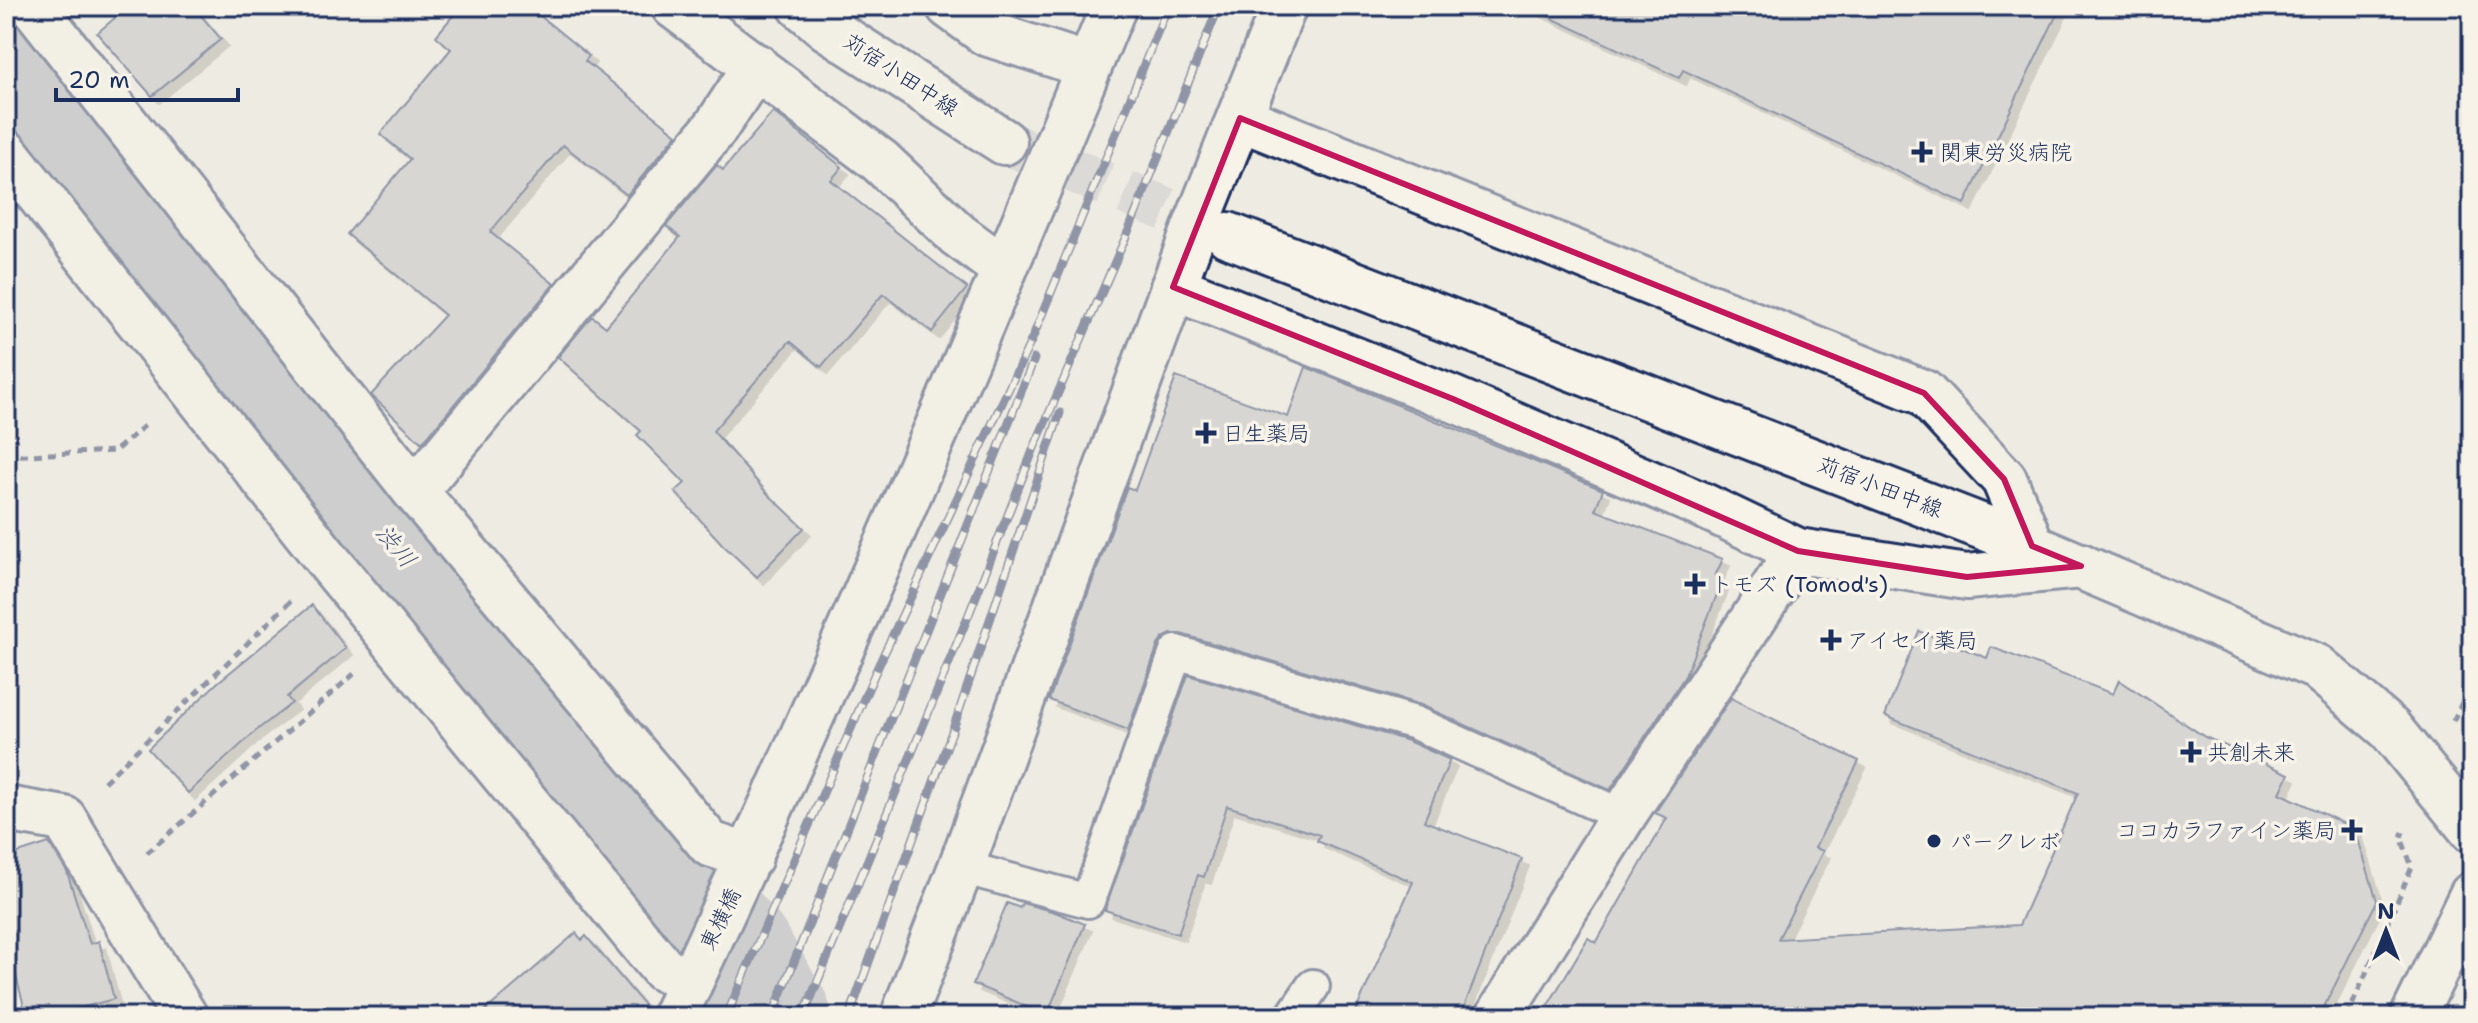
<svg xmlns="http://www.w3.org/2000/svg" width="2478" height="1023" font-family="'Shantell Sans','Klee One',sans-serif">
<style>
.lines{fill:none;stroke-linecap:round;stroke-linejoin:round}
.river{stroke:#a6abb5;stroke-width:110}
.building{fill:#babdc2;stroke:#1b2f5e;stroke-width:2;filter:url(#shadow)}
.secondary-tunnel{stroke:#c4c5c8;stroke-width:44;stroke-dasharray:44 22;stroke-linecap:butt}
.lane-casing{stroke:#1b2f5e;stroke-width:38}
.street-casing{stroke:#1b2f5e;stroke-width:50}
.secondary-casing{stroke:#1b2f5e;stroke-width:50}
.primary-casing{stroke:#1b2f5e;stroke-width:50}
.path{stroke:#1b2f5e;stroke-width:5;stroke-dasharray:8 6;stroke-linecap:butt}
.lane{stroke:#f7f3e8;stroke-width:32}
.street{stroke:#f7f3e8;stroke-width:44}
.secondary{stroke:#f7f3e8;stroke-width:44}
.primary{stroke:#f7f3e8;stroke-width:44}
.rail-casing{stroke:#1b2f5e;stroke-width:9}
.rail{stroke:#f7f3e8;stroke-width:6;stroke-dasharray:18;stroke-linecap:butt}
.marked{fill:none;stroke:#c2185b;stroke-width:6;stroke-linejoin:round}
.poi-dot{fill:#1b2f5e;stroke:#f7f3e8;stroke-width:3}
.labels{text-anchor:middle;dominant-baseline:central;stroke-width:7;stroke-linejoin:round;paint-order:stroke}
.street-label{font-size:22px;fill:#1b2f5e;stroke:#f7f3e8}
.poi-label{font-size:22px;fill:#1b2f5e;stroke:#f7f3e8;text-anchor:start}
.water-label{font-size:24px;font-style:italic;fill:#455478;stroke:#f7f3e8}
</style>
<defs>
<filter id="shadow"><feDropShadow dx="7" dy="7" stdDeviation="0" flood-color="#0004"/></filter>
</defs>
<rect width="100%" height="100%" fill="#eeebe2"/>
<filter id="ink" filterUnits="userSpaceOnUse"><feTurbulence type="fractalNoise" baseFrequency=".0125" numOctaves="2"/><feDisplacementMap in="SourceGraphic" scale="16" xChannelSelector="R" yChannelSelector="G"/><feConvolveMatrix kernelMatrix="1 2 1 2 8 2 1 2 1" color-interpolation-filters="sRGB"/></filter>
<g filter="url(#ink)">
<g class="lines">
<path class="river" d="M 6,83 L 737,951 L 776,1017"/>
</g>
<path class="building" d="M 129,6 L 193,6 L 221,39 L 152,96 L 97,33 Z
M 461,6 L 528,6 L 589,56 L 585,61 L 677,134 L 627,195 L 563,145 L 490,232 L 554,284 L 422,443 L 371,395 L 445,315 L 347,234 L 410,159 L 380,134 L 451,49 L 436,36 Z
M 1526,6 L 2061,6 L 1965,204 L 1683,70 L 1679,78 Z
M 773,112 L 842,167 L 831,180 L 967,288 L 932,332 L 883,294 L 821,367 L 790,341 L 713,431 L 766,492 L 804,528 L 757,577 L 723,545 L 675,492 L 685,483 L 637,435 L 641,431 L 558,357 L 592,316 L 606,327 L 680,237 L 666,226 L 717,165 L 723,170 Z
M 1306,367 L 1603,490 L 1595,510 L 1723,559 L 1715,576 L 1723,579 L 1685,676 L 1610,790 L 1421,705 L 1181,634 L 1171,634 L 1163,638 L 1158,645 L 1128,730 L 1049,700 L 1127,487 L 1135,490 L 1176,377 L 1288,417 Z
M 312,605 L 346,648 L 287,697 L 292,703 L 257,730 L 188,793 L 148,749 L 217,683 Z
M 1919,631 L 1987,658 L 1991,647 L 2113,694 L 2119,680 L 2205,737 L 2289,774 L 2280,793 L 2355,829 L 2377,901 L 2319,1017 L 1541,1017 L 1588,938 L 1596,943 L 1667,818 L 1655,813 L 1731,698 L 1859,761 L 1815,848 L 1823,851 L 1778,939 L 2019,925 L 2078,793 L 1885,716 Z
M 1188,675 L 1408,741 L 1450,760 L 1424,821 L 1522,859 L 1460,1017 L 1353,1017 L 1413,882 L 1317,841 L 1320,835 L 1227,806 L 1204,877 L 1198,875 L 1178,934 L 1105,910 Z
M 49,843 L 67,872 L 90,944 L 99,941 L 114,999 L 46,1017 L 27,1017 L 6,939 L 6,857 Z
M 1007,903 L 1020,908 L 1022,903 L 1055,912 L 1085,924 L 1047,1015 L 973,984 Z
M 576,933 L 582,940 L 586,936 L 650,1012 L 649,1017 L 478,1017 Z"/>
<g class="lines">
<path class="secondary-tunnel" d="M 1004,142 L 1228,235"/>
<g class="lane-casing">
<path id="lane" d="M 961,867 L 1088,901 L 1176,652 L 1415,723 L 1623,816
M 1292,1017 L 1313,986"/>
</g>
<g class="street-casing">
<path id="street" d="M 33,6 L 415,491 L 710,844 L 750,857
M 674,6 L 880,161 L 958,235 L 1004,269
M 949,6 L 986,33 L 1089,66
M 1240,118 L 1924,393 L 2004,479 L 2032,546
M 6,153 L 330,563 L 663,969 L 690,981
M 1173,287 L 1453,399 L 1706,507 L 1798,551 L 1967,577 L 2081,566
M 415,491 L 716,127 L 756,66
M 6,809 L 64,819 L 185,1017
M 674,1017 C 830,685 974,346 1114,6
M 903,1017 L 961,867 L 1195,228 L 1284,6
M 1498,1017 L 1623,816 L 1798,551"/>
</g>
<g class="secondary-casing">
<path id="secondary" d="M 801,6 L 827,28 L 1004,142
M 1228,235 L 2032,546 L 2317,667 L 2390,729 L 2472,830"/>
</g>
<g class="primary-casing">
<path id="primary" d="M 2413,1017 L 2472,895"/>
</g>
<path class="path" d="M 6,456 L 115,451 L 149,422
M 2453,721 L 2472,682
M 104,782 L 292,600
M 147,853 L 354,674
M 2347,1017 L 2412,867 L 2401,837 L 2403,832"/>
<use href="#lane" class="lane"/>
<use href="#street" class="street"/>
<use href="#secondary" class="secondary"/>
<use href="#primary" class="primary"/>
<g class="rail-casing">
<path id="rail" d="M 726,1017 L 875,673 L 1032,339 L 1168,6
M 772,1017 L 1034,359
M 803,1017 L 969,614 L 1034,448 L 1131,225 L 1219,6
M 849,1017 L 954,726 L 1060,413"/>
</g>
<use href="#rail" class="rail"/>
</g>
</g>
<path d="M0 0H2478V1023H0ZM 1240,118 L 1924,393 L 2004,479 L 2032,546 L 2081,566 L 1967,577 L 1798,551 L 1453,399 L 1173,287 Z" fill="#eeebe2" fill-opacity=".55" fill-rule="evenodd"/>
<path class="marked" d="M 1240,118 L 1924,393 L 2004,479 L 2032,546 L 2081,566 L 1967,577 L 1798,551 L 1453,399 L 1173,287 Z"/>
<g class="poi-dot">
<path d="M1918 140h8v8h8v8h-8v8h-8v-8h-8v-8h8z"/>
<path d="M1202 421h8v8h8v8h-8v8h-8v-8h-8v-8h8z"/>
<path d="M1691 572h8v8h8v8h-8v8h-8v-8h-8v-8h8z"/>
<path d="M1827 628h8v8h8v8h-8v8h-8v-8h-8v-8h8z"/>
<path d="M2187 740h8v8h8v8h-8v8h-8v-8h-8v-8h8z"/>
<path d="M2348 818h8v8h8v8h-8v8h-8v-8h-8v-8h8z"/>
<circle cx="1934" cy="841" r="8"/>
</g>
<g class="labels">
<g class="street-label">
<text transform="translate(901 75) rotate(33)">苅宿小田中線</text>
<text transform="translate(1880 487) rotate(21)">苅宿小田中線</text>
<text transform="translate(720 919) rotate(-64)">東横橋</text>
</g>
<g class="poi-label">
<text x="1940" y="152">関東労災病院</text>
<text x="1222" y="433">日生薬局</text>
<text x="1711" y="584">トモズ (Tomod's)</text>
<text x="1847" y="640">アイセイ薬局</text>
<text x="2207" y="752">共創未来</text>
<text x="2336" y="830" text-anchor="end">ココカラファイン薬局</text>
<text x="1950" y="841">パークレボ</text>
</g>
<g class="water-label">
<text transform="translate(396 546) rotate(50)">渋川</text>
</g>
</g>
<rect width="2478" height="1023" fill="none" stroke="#f7f3e8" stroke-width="32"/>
<rect x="16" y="16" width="2446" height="991" fill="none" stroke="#1b2f5e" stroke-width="3" filter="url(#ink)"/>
<g transform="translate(2386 931)" stroke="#f7f3e8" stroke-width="6" paint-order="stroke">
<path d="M0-6L14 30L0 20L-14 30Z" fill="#1b2f5e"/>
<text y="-12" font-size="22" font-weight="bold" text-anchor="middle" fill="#1b2f5e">N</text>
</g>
<path d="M56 88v12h182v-12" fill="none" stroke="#1b2f5e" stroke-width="4"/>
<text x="68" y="88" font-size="24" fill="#1b2f5e" stroke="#f7f3e8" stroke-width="6" paint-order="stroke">20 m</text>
</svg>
